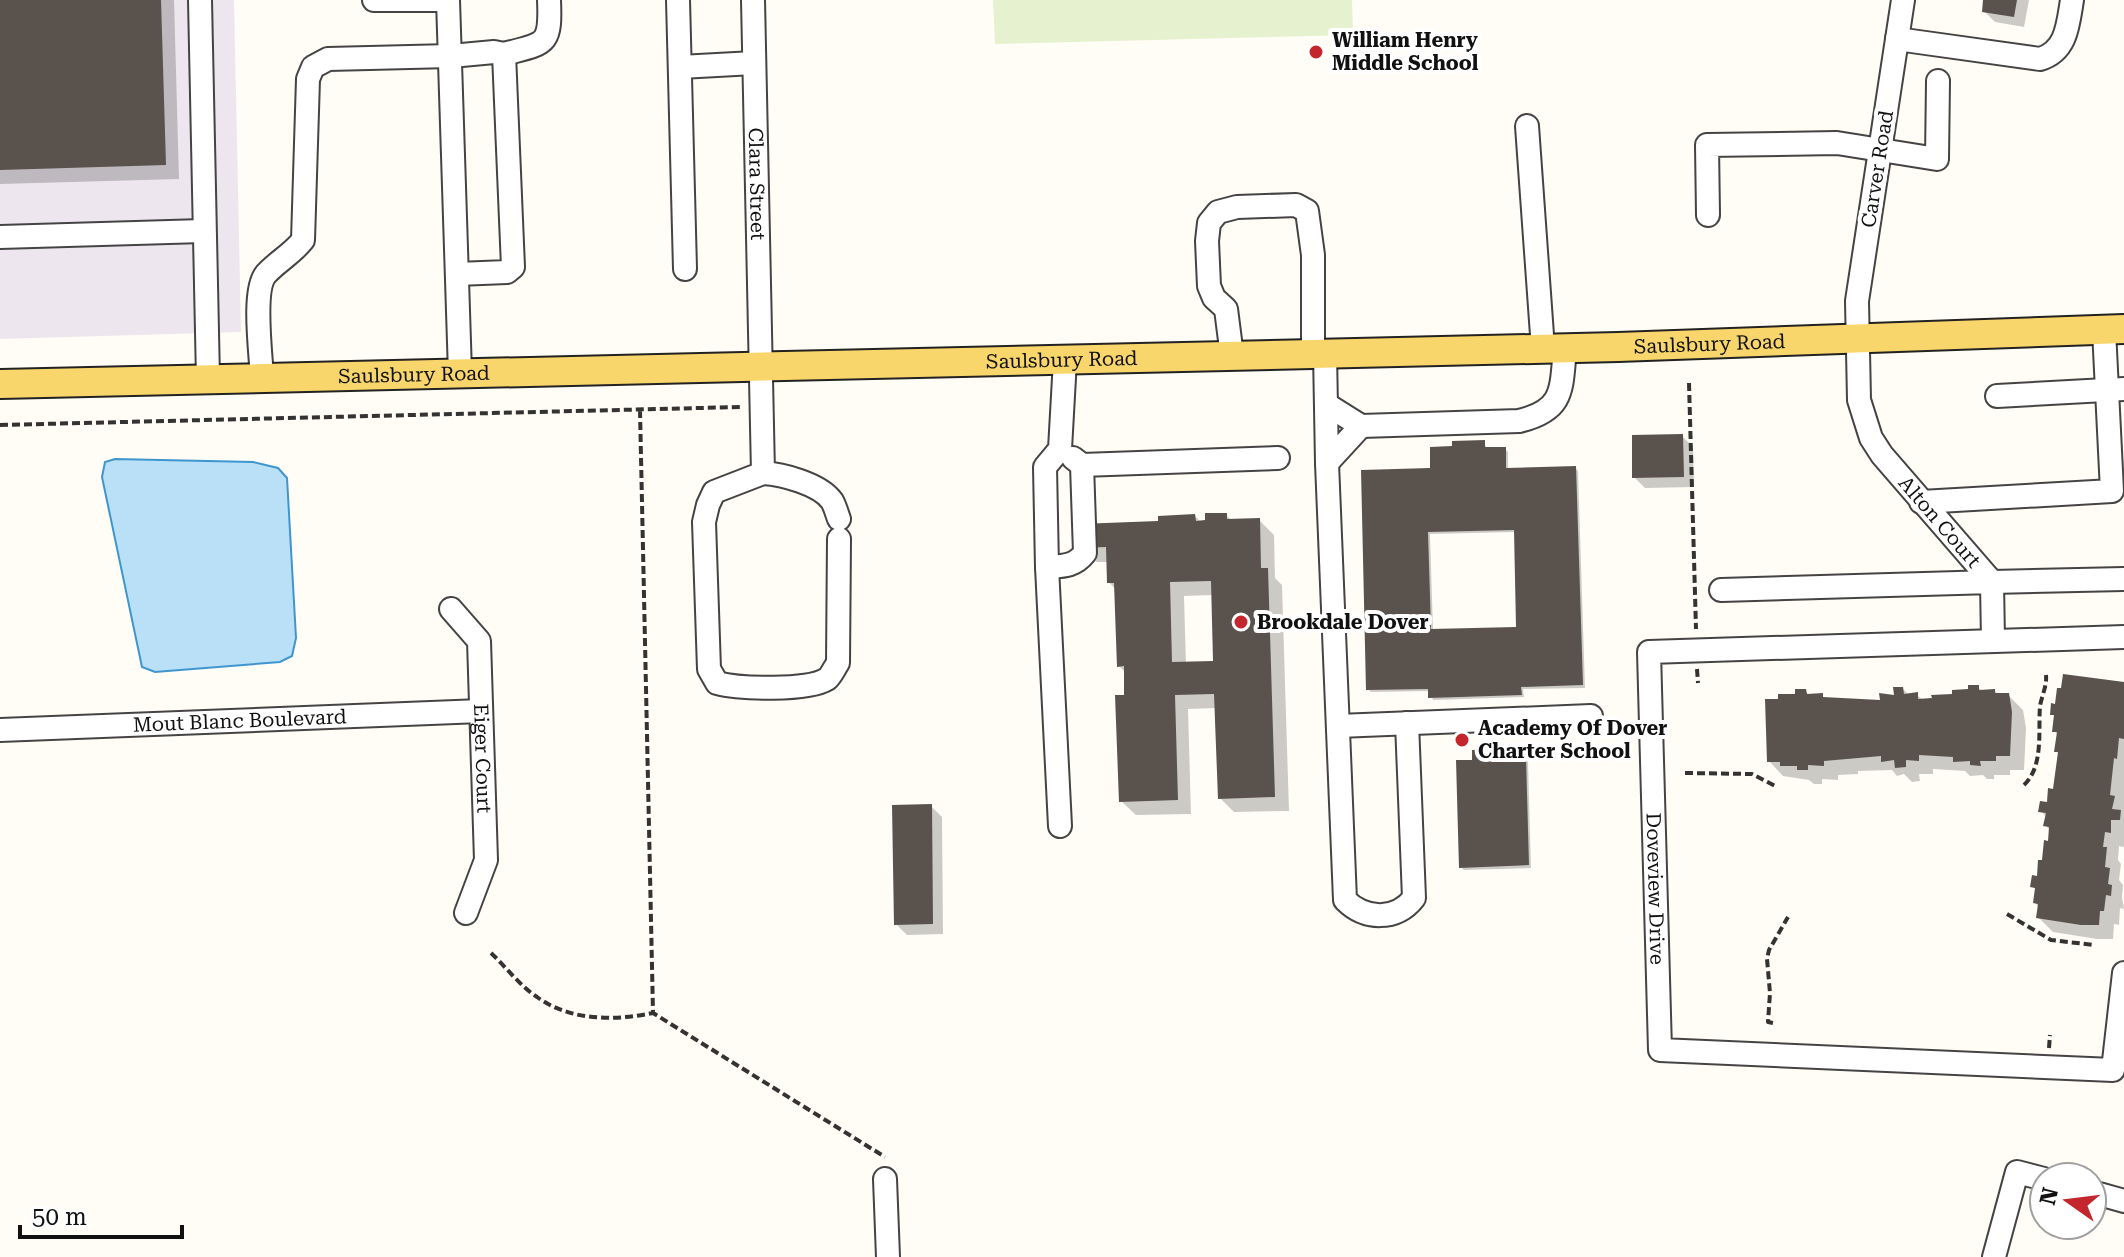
<svg xmlns="http://www.w3.org/2000/svg" width="2124" height="1257" font-family="'Roboto Serif',serif">
<style>
.industrial{fill:#eee6ef}
.pitch{fill:#e6f2cf}
.water{fill:#b9e0f7;stroke:#3f96cf;stroke-width:2}
.shadow{fill:#0003;fill-rule:evenodd}
.building{fill:#5a524d;fill-rule:evenodd}
.lines{fill:none;stroke-linecap:round;stroke-linejoin:round}
.minor-casing{stroke:#444;stroke-width:26}
.major-casing{stroke:#222;stroke-width:32}
.path{stroke:#333;stroke-width:4;stroke-dasharray:8 4;stroke-linecap:butt}
.minor{stroke:#fff;stroke-width:22}
.major{stroke:#f9d66b;stroke-width:28}
.poi-dot{fill:#c4262e;stroke:#fff;stroke-width:3}
.labels{text-anchor:middle;dominant-baseline:central;stroke-width:8;stroke-linejoin:round;paint-order:stroke}
.poi-label{font-size:20px;font-weight:bold;fill:#111;stroke:#fff;text-anchor:start}
.street-label{font-size:20px;fill:#111;stroke:#fff}
</style>
<rect width="100%" height="100%" fill="#fffdf5"/>
<path class="industrial" d="M 0,0 L 234,0 L 241,332 L 0,339 Z"/>
<path class="pitch" d="M 993,0 L 1352,0 L 1353,35 L 995,44 Z"/>
<path class="water" d="M 115,459 L 253,462 L 278,468 L 287,478 L 296,638 L 292,656 L 280,662 L 155,672 L 142,667 L 102,477 L 105,462 Z"/>
<path class="shadow" d="M 0,0 L 174,0 L 179,179 L 0,184 Z
M 1985,0 L 2029,0 L 2024,27 L 1995,22 L 1984,11 Z
M 1682,436 L 1693,447 L 1694,487 L 1645,488 L 1634,477 Z
M 1484,442 L 1487,449 L 1505,449 L 1508,452 L 1508,470 L 1575,468 L 1578,471 L 1585,688 L 1523,689 L 1524,697 L 1433,700 L 1430,691 L 1371,692 L 1368,689 L 1432,470 ZM 1516,532 L 1518,629 L 1433,631 L 1430,534 Z
M 1226,515 L 1232,521 L 1259,520 L 1274,535 L 1275,578 L 1282,585 L 1289,811 L 1234,812 L 1220,798 L 1217,708 L 1188,709 L 1191,814 L 1136,815 L 1121,801 L 1126,697 L 1126,673 L 1119,666 L 1116,590 L 1109,582 L 1108,562 L 1097,562 L 1082,547 L 1160,523 L 1195,516 L 1201,522 ZM 1213,595 L 1215,663 L 1186,664 L 1184,596 Z
M 2124,684 L 2124,847 L 2119,846 L 2118,860 L 2121,864 L 2119,880 L 2123,885 L 2122,897 L 2124,909 L 2120,908 L 2119,925 L 2114,924 L 2113,939 L 2097,939 L 2053,932 L 2038,917 L 2039,907 L 2035,903 L 2037,890 L 2033,886 L 2038,879 L 2050,843 L 2051,831 L 2046,826 L 2047,818 L 2041,811 L 2055,791 L 2060,755 L 2056,751 L 2058,735 L 2054,731 L 2056,718 L 2052,714 Z
M 1978,687 L 1982,691 L 1995,691 L 1999,695 L 2008,695 L 2023,710 L 2026,728 L 2024,770 L 2010,770 L 2010,775 L 1994,775 L 1994,779 L 1987,779 L 1983,775 L 1970,776 L 1965,771 L 1933,769 L 1933,774 L 1919,774 L 1920,781 L 1912,782 L 1904,774 L 1897,776 L 1892,770 L 1858,771 L 1858,774 L 1838,775 L 1838,780 L 1822,779 L 1822,784 L 1814,784 L 1809,780 L 1783,776 L 1769,761 L 1797,696 L 1805,691 L 1810,696 L 1822,695 L 1826,700 L 1882,702 L 1896,697 L 1903,689 L 1910,696 L 1917,695 L 1923,700 L 1970,691 Z
M 1498,751 L 1501,760 L 1525,760 L 1528,762 L 1531,868 L 1464,870 L 1461,867 L 1474,762 Z
M 931,806 L 942,817 L 943,934 L 907,935 L 896,924 Z"/>
<path class="building" d="M 0,0 L 161,0 L 166,165 L 0,170 Z
M 1983,0 L 2017,0 L 2014,17 L 1982,12 Z
M 1683,434 L 1684,477 L 1632,478 L 1632,435 Z
M 1485,440 L 1485,447 L 1506,447 L 1506,468 L 1576,466 L 1583,685 L 1521,687 L 1522,695 L 1428,698 L 1428,689 L 1366,690 L 1361,470 L 1430,468 L 1430,447 L 1452,446 L 1452,441 ZM 1514,530 L 1516,627 L 1431,629 L 1428,532 Z
M 1205,513 L 1227,513 L 1227,519 L 1260,518 L 1261,568 L 1268,568 L 1275,797 L 1218,799 L 1214,694 L 1175,695 L 1178,800 L 1119,802 L 1115,695 L 1124,695 L 1124,666 L 1117,667 L 1114,583 L 1107,583 L 1106,547 L 1080,548 L 1079,524 L 1158,521 L 1158,516 L 1195,514 L 1196,521 L 1205,520 ZM 1211,581 L 1213,661 L 1172,662 L 1170,582 Z
M 2063,674 L 2124,682 L 2124,739 L 2119,738 L 2117,759 L 2114,758 L 2110,795 L 2115,796 L 2112,809 L 2121,810 L 2120,820 L 2111,820 L 2111,833 L 2105,832 L 2103,847 L 2107,847 L 2105,867 L 2110,868 L 2108,884 L 2112,885 L 2111,896 L 2106,895 L 2104,911 L 2100,911 L 2099,925 L 2081,925 L 2036,918 L 2038,904 L 2033,903 L 2035,888 L 2030,887 L 2032,875 L 2037,876 L 2038,860 L 2042,860 L 2044,840 L 2048,841 L 2049,827 L 2043,826 L 2046,813 L 2038,812 L 2040,801 L 2047,802 L 2048,788 L 2053,789 L 2058,752 L 2054,752 L 2057,732 L 2052,732 L 2054,715 L 2050,715 L 2051,703 L 2055,704 L 2057,688 L 2061,688 Z
M 1968,685 L 1979,685 L 1979,690 L 1995,689 L 1995,693 L 2009,693 L 2012,712 L 2010,756 L 1996,756 L 1996,761 L 1980,761 L 1981,766 L 1970,765 L 1970,761 L 1953,762 L 1953,757 L 1919,755 L 1919,761 L 1906,760 L 1906,767 L 1895,768 L 1894,760 L 1881,762 L 1881,756 L 1824,761 L 1824,766 L 1808,765 L 1808,770 L 1797,770 L 1797,766 L 1780,766 L 1780,762 L 1767,762 L 1765,699 L 1778,699 L 1778,694 L 1795,694 L 1795,689 L 1806,689 L 1807,694 L 1823,693 L 1823,697 L 1880,700 L 1879,693 L 1894,695 L 1893,687 L 1903,687 L 1904,694 L 1918,692 L 1918,699 L 1932,698 L 1931,695 L 1952,694 L 1952,690 L 1968,689 Z
M 1499,749 L 1499,758 L 1526,757 L 1529,865 L 1459,868 L 1456,760 L 1472,760 L 1472,750 Z
M 932,804 L 933,924 L 894,925 L 892,805 Z"/>
<g class="lines">
<g class="minor-casing">
<g id="minor">
<path d="M 200,0 L 208,379"/>
<path d="M 374,0 L 440,0"/>
<path d="M 448,0 L 460,373"/>
<path d="M 678,0 L 685,269"/>
<path id="s1" d="M 753,0 L 763,473 L 714,492 L 708,505 L 704,522 L 709,669 L 717,683 C 739,689 808,691 827,679 C 831,676 835,667 838,663 L 839,539"/>
<path id="s2" d="M 1903,0 L 1857,301 L 1859,400 L 1871,438 L 1882,455 L 1992,582 L 2124,579"/>
<path d="M 1897,39 L 2040,59 C 2067,51 2068,24 2072,0"/>
<path d="M 504,54 C 546,43 551,46 549,0"/>
<path d="M 680,67 L 754,63"/>
<path d="M 1527,126 L 1543,349"/>
<path d="M 1708,215 L 1707,145 L 1837,143 L 1937,159 L 1938,81"/>
<path d="M 0,237 L 203,231"/>
<path d="M 1325,353 L 1327,463 L 1361,426"/>
<path d="M 1232,356 L 1226,309 L 1214,298 L 1209,286 L 1207,241 L 1209,223 L 1218,212 L 1237,207 L 1296,205 L 1307,211 L 1313,255 L 1313,354"/>
<path d="M 262,378 C 261,355 252,290 266,274 C 278,261 292,254 303,240 L 308,79 L 313,67 L 328,59 L 451,56 L 494,52 L 504,54 L 513,267 L 507,272 L 457,274"/>
<path d="M 1997,396 L 2124,389"/>
<path d="M 1326,404 L 1361,426 L 1519,421 C 1565,410 1561,389 1565,348"/>
<path d="M 1327,463 L 1345,900 C 1365,920 1396,921 1414,898 L 1407,723"/>
<path d="M 1082,465 L 1278,458"/>
<path d="M 763,473 C 782,474 820,484 832,501 C 835,506 837,514 839,519"/>
<path d="M 1921,502 L 2112,491 L 2104,330"/>
<path d="M 1047,567 C 1062,566 1074,567 1085,553 L 1082,465 L 1073,458"/>
<path d="M 1721,590 L 1992,582 L 1993,641"/>
<path id="s3" d="M 451,609 L 479,641 L 486,860 L 466,913"/>
<path id="s4" d="M 2124,637 L 1649,652 L 1660,1050 L 2113,1070 L 2124,973"/>
<path d="M 1338,726 L 1591,716"/>
<path id="s5" d="M 0,730 L 481,711"/>
<path d="M 1060,826 L 1047,567 L 1045,467 L 1060,449 L 1065,360"/>
<path d="M 885,1179 L 888,1257"/>
<path d="M 2092,1192 L 2124,1201"/>
<path d="M 1994,1257 L 2017,1172 L 2044,1179"/>
</g>
</g>
<g class="major-casing">
<g id="major">
<path id="s6" d="M 0,384 L 1618,347 L 2124,329"/>
</g>
</g>
<path class="path" d="M 1689,383 L 1696,629
M 640,410 L 653,1013 L 885,1157
M 0,425 L 741,407
M 1697,669 L 1698,683
M 1685,773 L 1752,774 L 1777,787
M 2024,785 C 2044,766 2038,731 2040,706 C 2042,695 2047,686 2046,675
M 2007,914 L 2051,940 L 2094,945
M 491,953 C 506,967 520,986 537,997 C 570,1021 614,1021 653,1013
M 1773,1023 L 1768,1022 L 1770,993 L 1767,959 L 1769,950 L 1788,917
M 2049,1048 L 2050,1035"/>
<use href="#minor" class="minor"/>
<use href="#major" class="major"/>
</g>
<g class="poi-dot">
<circle cx="1316" cy="52" r="8"/>
<circle cx="1241" cy="622" r="8"/>
<circle cx="1462" cy="740" r="8"/>
</g>
<g class="labels">
<g class="poi-label">
<text x="1332" y="40">William Henry<tspan x="1332" dy="23">Middle School</tspan></text>
<text x="1257" y="622">Brookdale Dover</text>
<text x="1478" y="728">Academy Of Dover<tspan x="1478" dy="23">Charter School</tspan></text>
</g>
<g class="street-label">
<text transform="translate(1877 169) rotate(-81)">Carver Road</text>
<text stroke="none"><textPath href="#s1" startOffset="184">Clara Street</textPath></text>
<text stroke="none"><textPath href="#s6" startOffset="1710">Saulsbury Road</textPath></text>
<text stroke="none"><textPath href="#s6" startOffset="1062">Saulsbury Road</textPath></text>
<text stroke="none"><textPath href="#s6" startOffset="414">Saulsbury Road</textPath></text>
<text stroke="none"><textPath href="#s2" startOffset="552">Alton Court</textPath></text>
<text stroke="none"><textPath href="#s5" startOffset="240">Mout Blanc Boulevard</textPath></text>
<text stroke="none"><textPath href="#s3" startOffset="160">Eiger Court</textPath></text>
<text stroke="none"><textPath href="#s4" startOffset="712">Doveview Drive</textPath></text>
</g>
</g>
<g transform="translate(2068 1201) rotate(284)"><circle r="38" fill="#ffffff" stroke="#a0a0a0" stroke-width="2"/>
<path d="M0-6L14 30L0 20L-14 30Z" fill="#c4262e"/>
<text y="-12" font-size="22" font-weight="bold" text-anchor="middle" fill="#111111">N</text>
</g>
<path d="M20 1225v12h162v-12" fill="none" stroke="#111111" stroke-width="4"/>
<text x="32" y="1225" font-size="24" fill="#111111" stroke="#ffffff" stroke-width="6" paint-order="stroke">50 m</text>
</svg>
